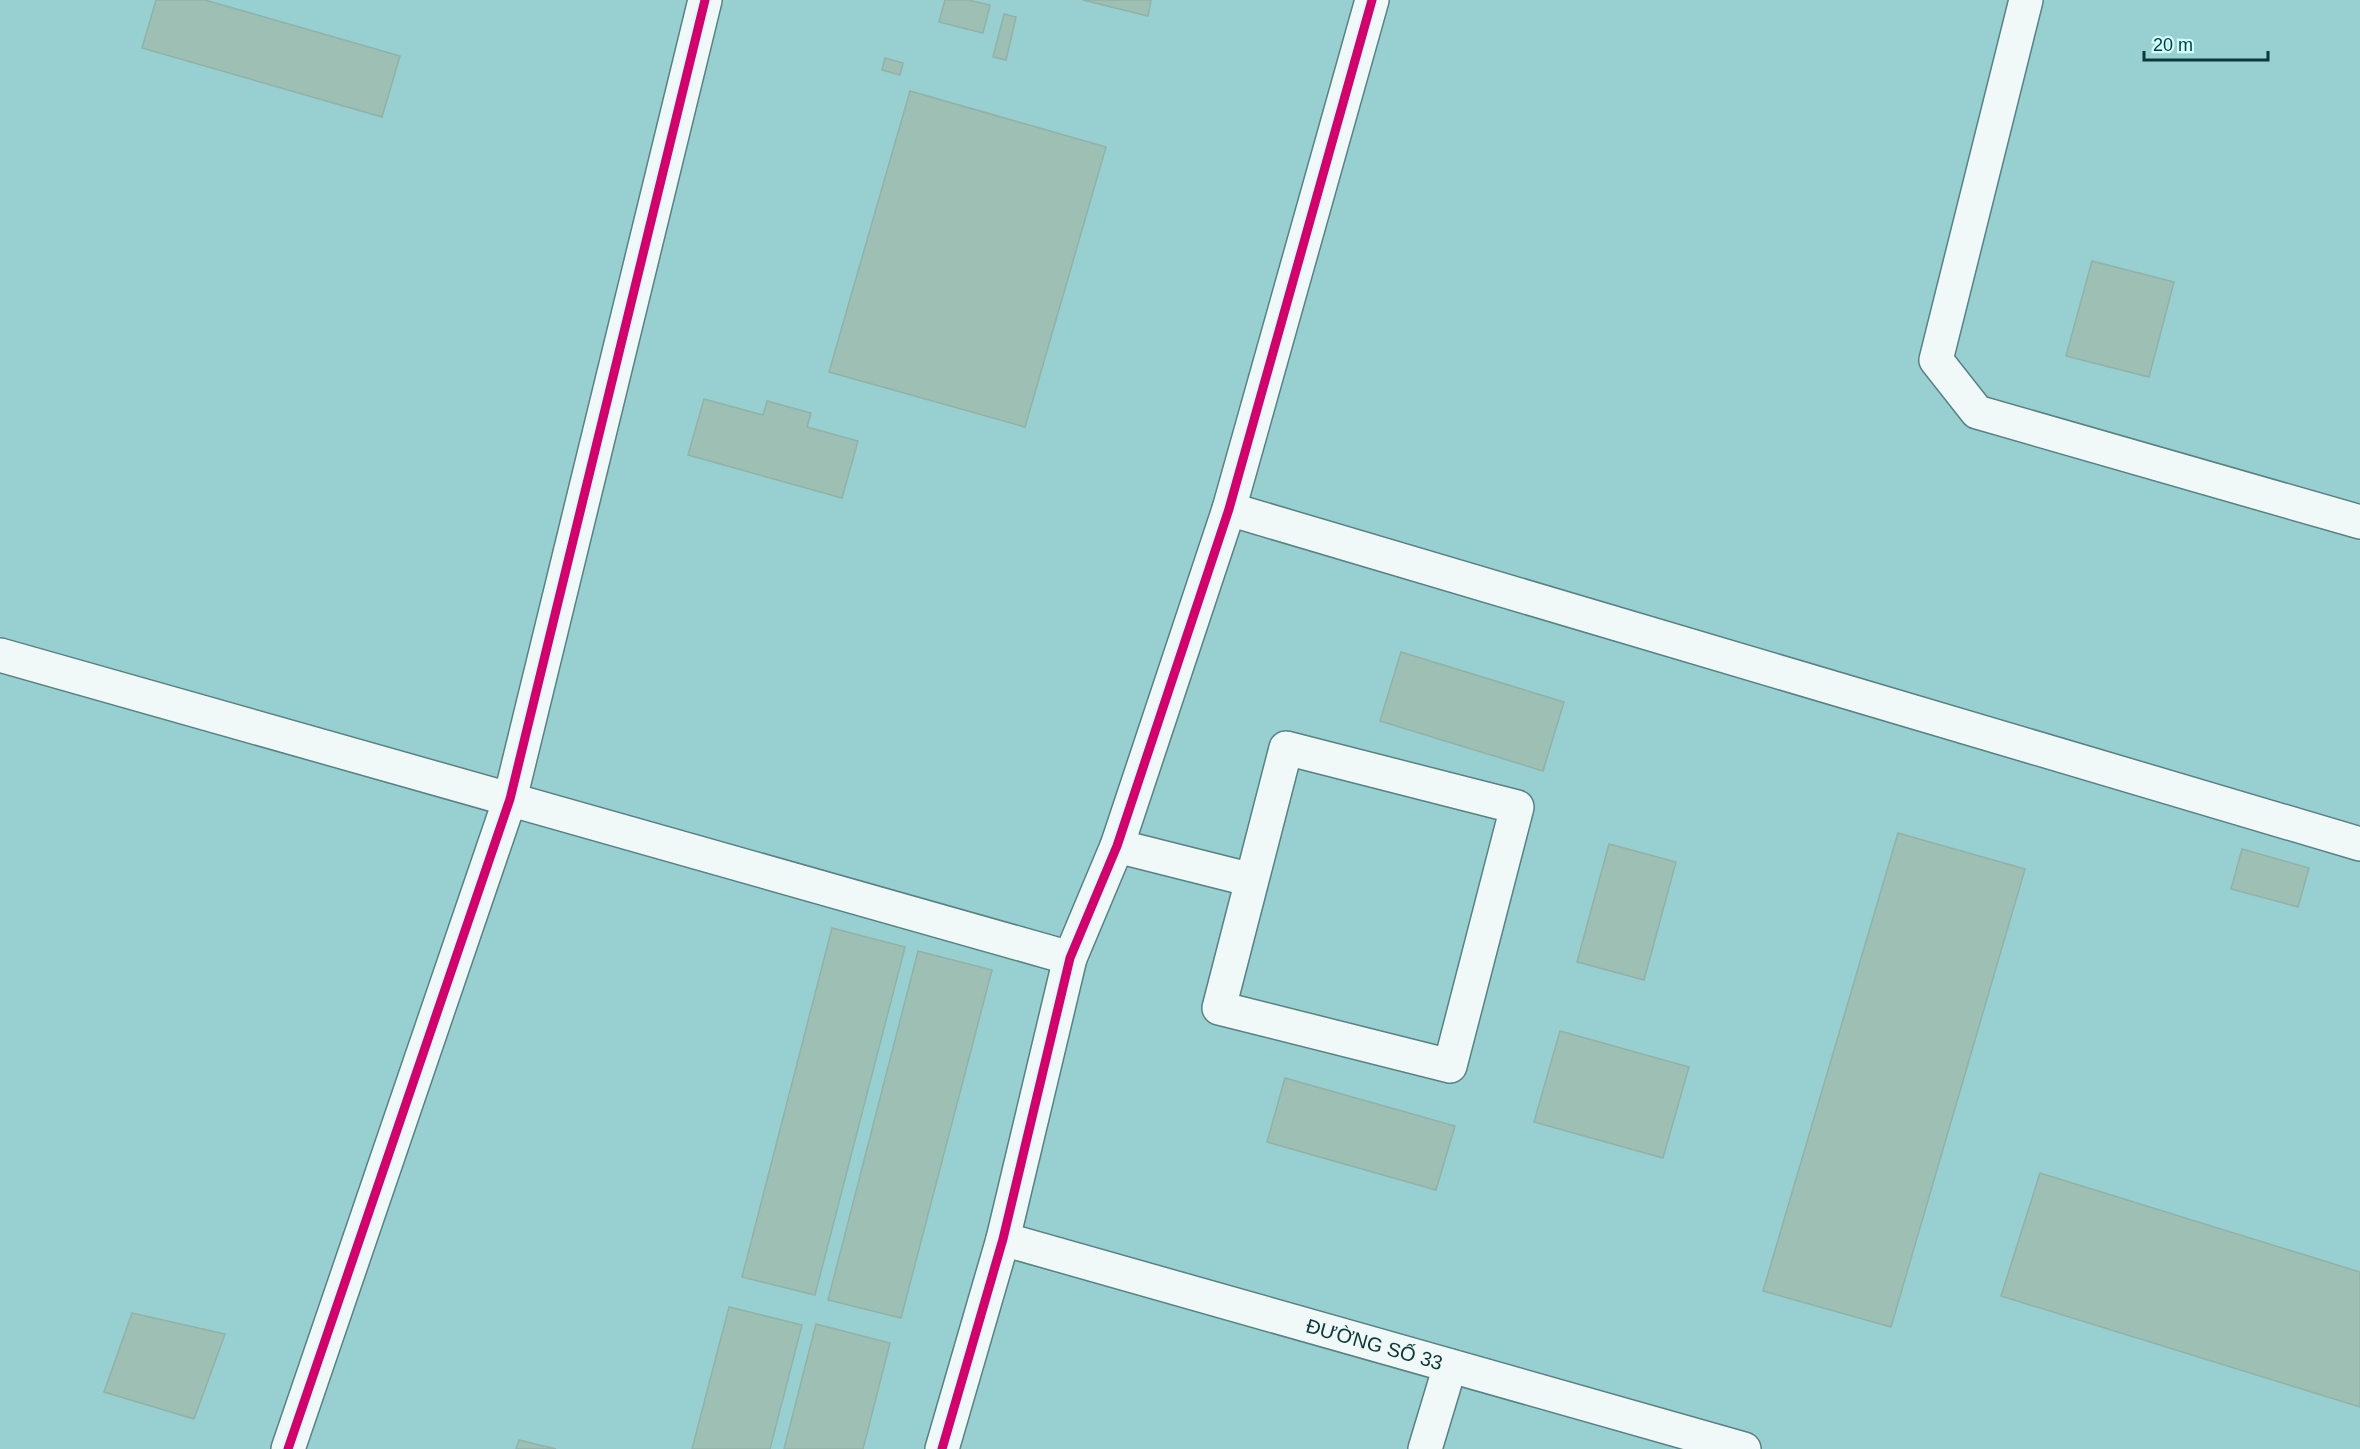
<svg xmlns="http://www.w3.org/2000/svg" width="2360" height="1449" font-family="Arial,sans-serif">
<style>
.building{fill:#9ebfb4;stroke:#91b2a7;stroke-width:1.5}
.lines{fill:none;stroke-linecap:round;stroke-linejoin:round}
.minor-casing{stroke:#578283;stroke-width:36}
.minor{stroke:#f0f8f8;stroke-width:33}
.cycleway-casing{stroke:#cffefe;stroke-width:13}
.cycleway{stroke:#d6006c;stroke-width:9}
.labels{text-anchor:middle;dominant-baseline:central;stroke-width:6;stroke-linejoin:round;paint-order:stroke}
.street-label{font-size:20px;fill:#0a3939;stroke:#cffefe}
</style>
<rect width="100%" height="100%" fill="#98cfd0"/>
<path class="building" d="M 156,0 L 205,0 L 400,56 L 382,117 L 142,48 Z
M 945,0 L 968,0 L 990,5 L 983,33 L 939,22 Z
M 1083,0 L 1151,0 L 1148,16 Z
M 1004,14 L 1016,17 L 1006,60 L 993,57 Z
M 885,58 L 903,63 L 900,75 L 882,70 Z
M 910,91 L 1106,147 L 1025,427 L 829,372 Z
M 2092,261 L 2174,282 L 2149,377 L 2066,356 Z
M 704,399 L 763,415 L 767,401 L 811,413 L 807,427 L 858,441 L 842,498 L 688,455 Z
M 1401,652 L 1564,702 L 1543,771 L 1380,721 Z
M 1898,833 L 2025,869 L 1891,1327 L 1763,1291 Z
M 1609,844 L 1676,862 L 1644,980 L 1577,962 Z
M 2242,849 L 2309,868 L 2298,907 L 2231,889 Z
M 832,928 L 905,947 L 815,1295 L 742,1277 Z
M 918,951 L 992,970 L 901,1318 L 828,1300 Z
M 1560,1031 L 1689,1067 L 1663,1158 L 1534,1122 Z
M 1285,1078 L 1455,1126 L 1436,1190 L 1267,1142 Z
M 2040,1173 L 2360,1272 L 2360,1407 L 2001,1296 Z
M 729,1307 L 802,1325 L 770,1449 L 692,1449 Z
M 132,1313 L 225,1334 L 194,1419 L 104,1392 Z
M 816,1324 L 890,1343 L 863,1449 L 784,1449 Z
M 519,1440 L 556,1449 L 516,1449 Z"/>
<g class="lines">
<g class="minor-casing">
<g id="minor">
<path d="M 2026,0 L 1936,360 L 1977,412 L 2360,522"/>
<path d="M 1229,509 L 2360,844"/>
<path d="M 0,655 L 1070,958"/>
<path d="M 1117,846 L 1252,880 L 1286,748 L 1517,807 L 1450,1066 L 1219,1008 L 1252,880"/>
<path id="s1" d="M 1003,1239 L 1744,1449"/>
<path d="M 288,1449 L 510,799 L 705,0"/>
<path d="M 942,1449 L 1003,1239 L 1070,958 L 1117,846 L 1229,509 L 1372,0"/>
<path d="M 1425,1449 L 1450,1366"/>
</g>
</g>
<use href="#minor" class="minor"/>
<g class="cycleway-casing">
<path id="cycleway" d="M 288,1449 L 510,799 L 705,0
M 942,1449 L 1003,1239 L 1070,958 L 1117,846 L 1229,509 L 1372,0"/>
</g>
<use href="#cycleway" class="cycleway"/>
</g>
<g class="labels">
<g class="street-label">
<text stroke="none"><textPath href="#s1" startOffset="386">ĐƯỜNG SỐ 33</textPath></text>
</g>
</g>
<path d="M2144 51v9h124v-9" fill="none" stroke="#0a3939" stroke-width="3"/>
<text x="2153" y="51" font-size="18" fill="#0a3939" stroke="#cffefe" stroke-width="4.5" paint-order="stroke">20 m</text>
</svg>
